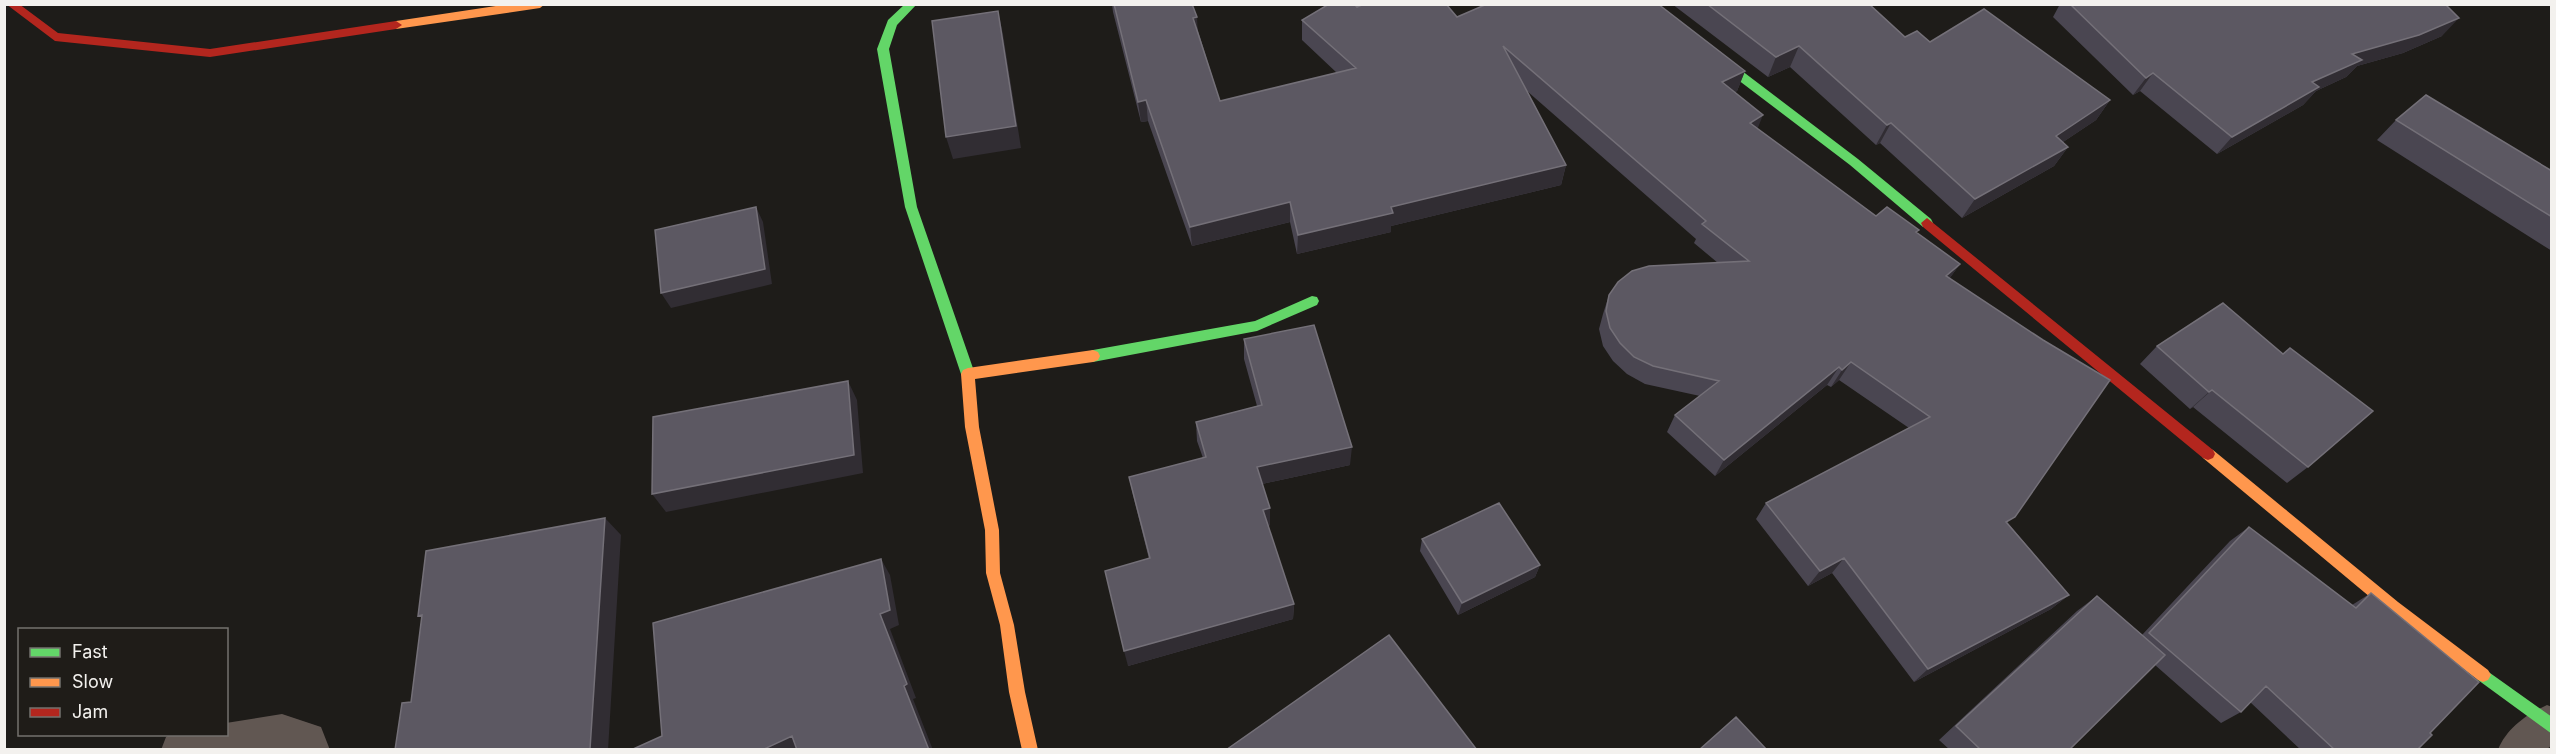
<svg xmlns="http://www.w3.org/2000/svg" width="2556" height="754" font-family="Inter,sans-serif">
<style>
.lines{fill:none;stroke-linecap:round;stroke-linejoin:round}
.street{fill:#615752;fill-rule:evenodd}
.fast{fill:#63d668;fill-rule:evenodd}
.slow{fill:#ff974d;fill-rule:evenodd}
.jam{fill:#b3261e;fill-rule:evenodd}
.wall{fill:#4a4651}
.shaded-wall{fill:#312d33}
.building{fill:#5c5862;stroke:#747078;stroke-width:1.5}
</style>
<rect width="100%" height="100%" fill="#1e1c19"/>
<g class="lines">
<path class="street" d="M 2547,705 L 2552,707 L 2552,745 L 2546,750 L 2498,750 C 2506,729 2527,714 2547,705 Z
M 282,714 L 321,727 L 330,750 L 161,750 L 166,737 L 171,734 L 226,734 L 226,723 Z"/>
<path class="fast" d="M 905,4 L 917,4 L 897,25 L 889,49 L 917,207 L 975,374 L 973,378 L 963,378 L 961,374 L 905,207 L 877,49 L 888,20 Z
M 1647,4 L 1659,4 L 1667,14 L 1858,159 L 1931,219 L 1933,223 L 1931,227 L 1923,227 L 1850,165 L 1659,20 Z
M 1312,296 L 1317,297 L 1319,301 L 1317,305 L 1257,331 L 1093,362 L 1088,360 L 1086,356 L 1088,352 L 1093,350 L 1255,321 Z
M 2483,668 L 2552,717 L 2552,734 L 2478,680 L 2475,675 L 2478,670 Z"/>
<path class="slow" d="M 509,4 L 545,4 L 540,8 L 396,29 L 390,25 L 396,21 Z
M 1093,350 L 1098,352 L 1100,356 L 1098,360 L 1093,362 L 975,379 L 979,427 L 999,530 L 1000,573 L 1014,625 L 1025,692 L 1038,750 L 1022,750 L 1009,692 L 1000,625 L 986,573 L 985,530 L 965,427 L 961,374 L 963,370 L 968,368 Z
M 2208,448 L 2213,450 L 2398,602 L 2488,670 L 2491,675 L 2488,680 L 2483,682 L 2478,680 L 2388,612 L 2203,458 L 2201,454 L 2203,450 Z"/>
<path class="jam" d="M 6,4 L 19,4 L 58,33 L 210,49 L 396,21 L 402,25 L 396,29 L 210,57 L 55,41 Z
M 1927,218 L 2213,450 L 2215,454 L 2213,458 L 2208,460 L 2203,458 L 1923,227 L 1921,223 Z"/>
</g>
<path class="wall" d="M 1112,4 L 1192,4 L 1198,31 L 1220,101 L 1337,73 L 1302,40 L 1302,20 L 1357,7 L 1457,17 L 1745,71 L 1737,91 L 1735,92 L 1757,129 L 1876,216 L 1917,233 L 1960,264 L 1949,279 L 2008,523 L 2069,595 L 2051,609 L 1914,682 L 1832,573 L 1808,586 L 1756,519 L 1766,503 L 1909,428 L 1839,380 L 1831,387 L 1827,385 L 1715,476 L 1667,432 L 1675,415 L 1700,396 L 1645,384 L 1627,374 L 1613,361 L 1603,346 L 1599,329 L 1603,314 L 1609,295 L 1718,263 L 1694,243 L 1696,239 L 1527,91 L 1566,165 L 1561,185 L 1391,226 L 1391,232 L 1297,254 L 1290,222 L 1192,246 L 1148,121 L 1141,122 L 1113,12 Z
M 1672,4 L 1869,4 L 1905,37 L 1930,42 L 2110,100 L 2096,120 L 2063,142 L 2068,147 L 2054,166 L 1962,218 L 1880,143 L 1876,145 L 1790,67 L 1768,77 Z
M 2060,4 L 2445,4 L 2442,36 L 2403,53 L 2357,66 L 2346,77 L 2316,91 L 2303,105 L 2217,154 L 2140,91 L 2133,95 L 2053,17 Z
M 2396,120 L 2552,171 L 2552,251 L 2377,140 Z
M 1244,339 L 1350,465 L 1262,484 L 1270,508 L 1270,525 L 1268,526 L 1294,604 L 1293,619 L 1128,666 L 1149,559 L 1133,495 L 1129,477 L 1203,458 L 1197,441 L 1196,422 L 1257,406 L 1244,359 Z
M 2157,346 L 2308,467 L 2287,483 L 2193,407 L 2190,409 L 2140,364 Z
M 2249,527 L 2352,605 L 2371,593 L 2430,733 L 2417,750 L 2301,750 L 2250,702 L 2241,712 L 2221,723 L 2155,665 L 2069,750 L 1950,750 L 1939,740 L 2077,611 L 2097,596 L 2142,635 L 2230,541 Z
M 1422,539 L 1540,565 L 1535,577 L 1458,615 L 1420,551 Z"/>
<path class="shaded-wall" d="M 998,11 L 1003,34 L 1021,148 L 953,159 L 946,137 Z
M 1197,17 L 1198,38 L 1193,18 Z
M 2459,18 L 2442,36 L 2403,53 L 2357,66 L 2346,77 L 2316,91 L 2303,105 L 2217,154 L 2232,137 L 2352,54 Z
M 1799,46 L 1790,67 L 1768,77 L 1776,57 Z
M 1745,71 L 1737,91 L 1714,102 L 1722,82 Z
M 2153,73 L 2140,91 L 2133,95 L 2146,78 Z
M 1146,100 L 1148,121 L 1141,122 L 1138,102 Z
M 2110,100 L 2096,120 L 2042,156 L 2056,136 Z
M 1763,115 L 1755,135 L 1750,123 Z
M 1891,123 L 1880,143 L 1876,145 L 1887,125 Z
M 2068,147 L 2054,166 L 1962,218 L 1975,199 Z
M 1566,165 L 1561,185 L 1391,226 L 1391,232 L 1297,254 L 1298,235 L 1391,207 Z
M 1290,202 L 1290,222 L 1192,246 L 1190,227 Z
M 756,207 L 763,222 L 772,284 L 671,308 L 661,293 Z
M 1960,264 L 1947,282 L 1946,276 Z
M 1851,362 L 1839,380 L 1831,387 L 1842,370 Z
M 1839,367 L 1827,385 L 1715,476 L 1724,460 Z
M 848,381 L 857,400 L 863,473 L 666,512 L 652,494 Z
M 2212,390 L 2193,407 L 2190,409 L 2209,392 Z
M 1352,447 L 1350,465 L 1257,485 L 1257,467 Z
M 1270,508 L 1270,525 L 1263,527 L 1263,510 Z
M 605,518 L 621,535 L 608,750 L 591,750 L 590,749 Z
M 1844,558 L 1832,573 L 1808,586 L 1820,571 Z
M 881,559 L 890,575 L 899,625 L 890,629 L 916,698 L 913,699 L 933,750 L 929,750 L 904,686 L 880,614 Z
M 1540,565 L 1535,577 L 1458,615 L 1462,603 Z
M 2069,595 L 2051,609 L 1914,682 L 1928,669 Z
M 1294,604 L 1293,619 L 1128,666 L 1124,651 Z
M 792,736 L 802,750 L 762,750 Z"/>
<path class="building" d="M 1114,4 L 1192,4 L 1197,17 L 1193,18 L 1220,101 L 1356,68 L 1302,20 L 1329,4 L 1354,4 L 1357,7 L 1364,4 L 1446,4 L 1457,17 L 1487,4 L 1658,4 L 1745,71 L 1722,82 L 1763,115 L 1750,123 L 1876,216 L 1887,207 L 1919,230 L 1916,232 L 1960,264 L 1946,276 L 2043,340 L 2110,380 L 2015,517 L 2006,522 L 2069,595 L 1928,669 L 1844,558 L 1820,571 L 1766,503 L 1930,417 L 1851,362 L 1842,370 L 1839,367 L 1724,460 L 1675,415 L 1719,381 L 1653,366 L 1634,357 L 1620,343 L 1610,328 L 1606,311 L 1609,295 L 1618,282 L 1632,271 L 1649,266 L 1749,261 L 1702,224 L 1706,221 L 1503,46 L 1566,165 L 1391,207 L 1393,213 L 1298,235 L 1290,202 L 1190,227 L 1146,100 L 1138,102 Z
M 1707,4 L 1869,4 L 1905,37 L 1917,31 L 1930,42 L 1984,9 L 2110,100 L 2056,136 L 2068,147 L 1975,199 L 1891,123 L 1887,125 L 1799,46 L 1776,57 Z
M 2070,4 L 2445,4 L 2459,18 L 2419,35 L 2352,54 L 2362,60 L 2312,82 L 2319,87 L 2232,137 L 2153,73 L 2146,78 Z
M 998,11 L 1016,126 L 946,137 L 932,21 Z
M 2426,95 L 2552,171 L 2552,217 L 2396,120 Z
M 756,207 L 765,269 L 661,293 L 655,230 Z
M 2223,303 L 2283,354 L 2290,348 L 2373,411 L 2308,467 L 2212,390 L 2209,392 L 2157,346 Z
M 1314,325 L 1352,447 L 1257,467 L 1270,508 L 1263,510 L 1294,604 L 1124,651 L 1105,571 L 1150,558 L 1129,477 L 1206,457 L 1196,422 L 1262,405 L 1244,339 Z
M 848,381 L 854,455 L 652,494 L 653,417 Z
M 1499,503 L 1540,565 L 1462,603 L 1422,539 Z
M 605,518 L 590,749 L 395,750 L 402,703 L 411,702 L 422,615 L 418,616 L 426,551 Z
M 2249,527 L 2356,608 L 2371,593 L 2479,682 L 2430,733 L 2432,735 L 2417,750 L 2335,750 L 2266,686 L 2241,712 L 2149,633 Z
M 881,559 L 890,610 L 880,614 L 907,684 L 904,686 L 929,750 L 797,750 L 792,736 L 762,750 L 631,750 L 662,736 L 653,623 Z
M 2097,596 L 2165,655 L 2069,750 L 1981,750 L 1956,726 Z
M 1389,635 L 1477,750 L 1226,750 Z
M 1736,717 L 1767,750 L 1699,750 Z"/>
<rect width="2556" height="754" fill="none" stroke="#f3f1ee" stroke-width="12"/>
<rect x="18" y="628" width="210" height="108" fill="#1f1c18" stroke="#74716e" stroke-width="1.5"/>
<rect x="30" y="648" width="30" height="9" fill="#63d668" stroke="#74716e" stroke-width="1.5"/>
<text x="72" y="658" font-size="18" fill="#f3f1ee">Fast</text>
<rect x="30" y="678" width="30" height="9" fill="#ff974d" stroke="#74716e" stroke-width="1.5"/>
<text x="72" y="688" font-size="18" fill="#f3f1ee">Slow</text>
<rect x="30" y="708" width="30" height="9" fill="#b3261e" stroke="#74716e" stroke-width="1.5"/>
<text x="72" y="718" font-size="18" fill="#f3f1ee">Jam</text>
</svg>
